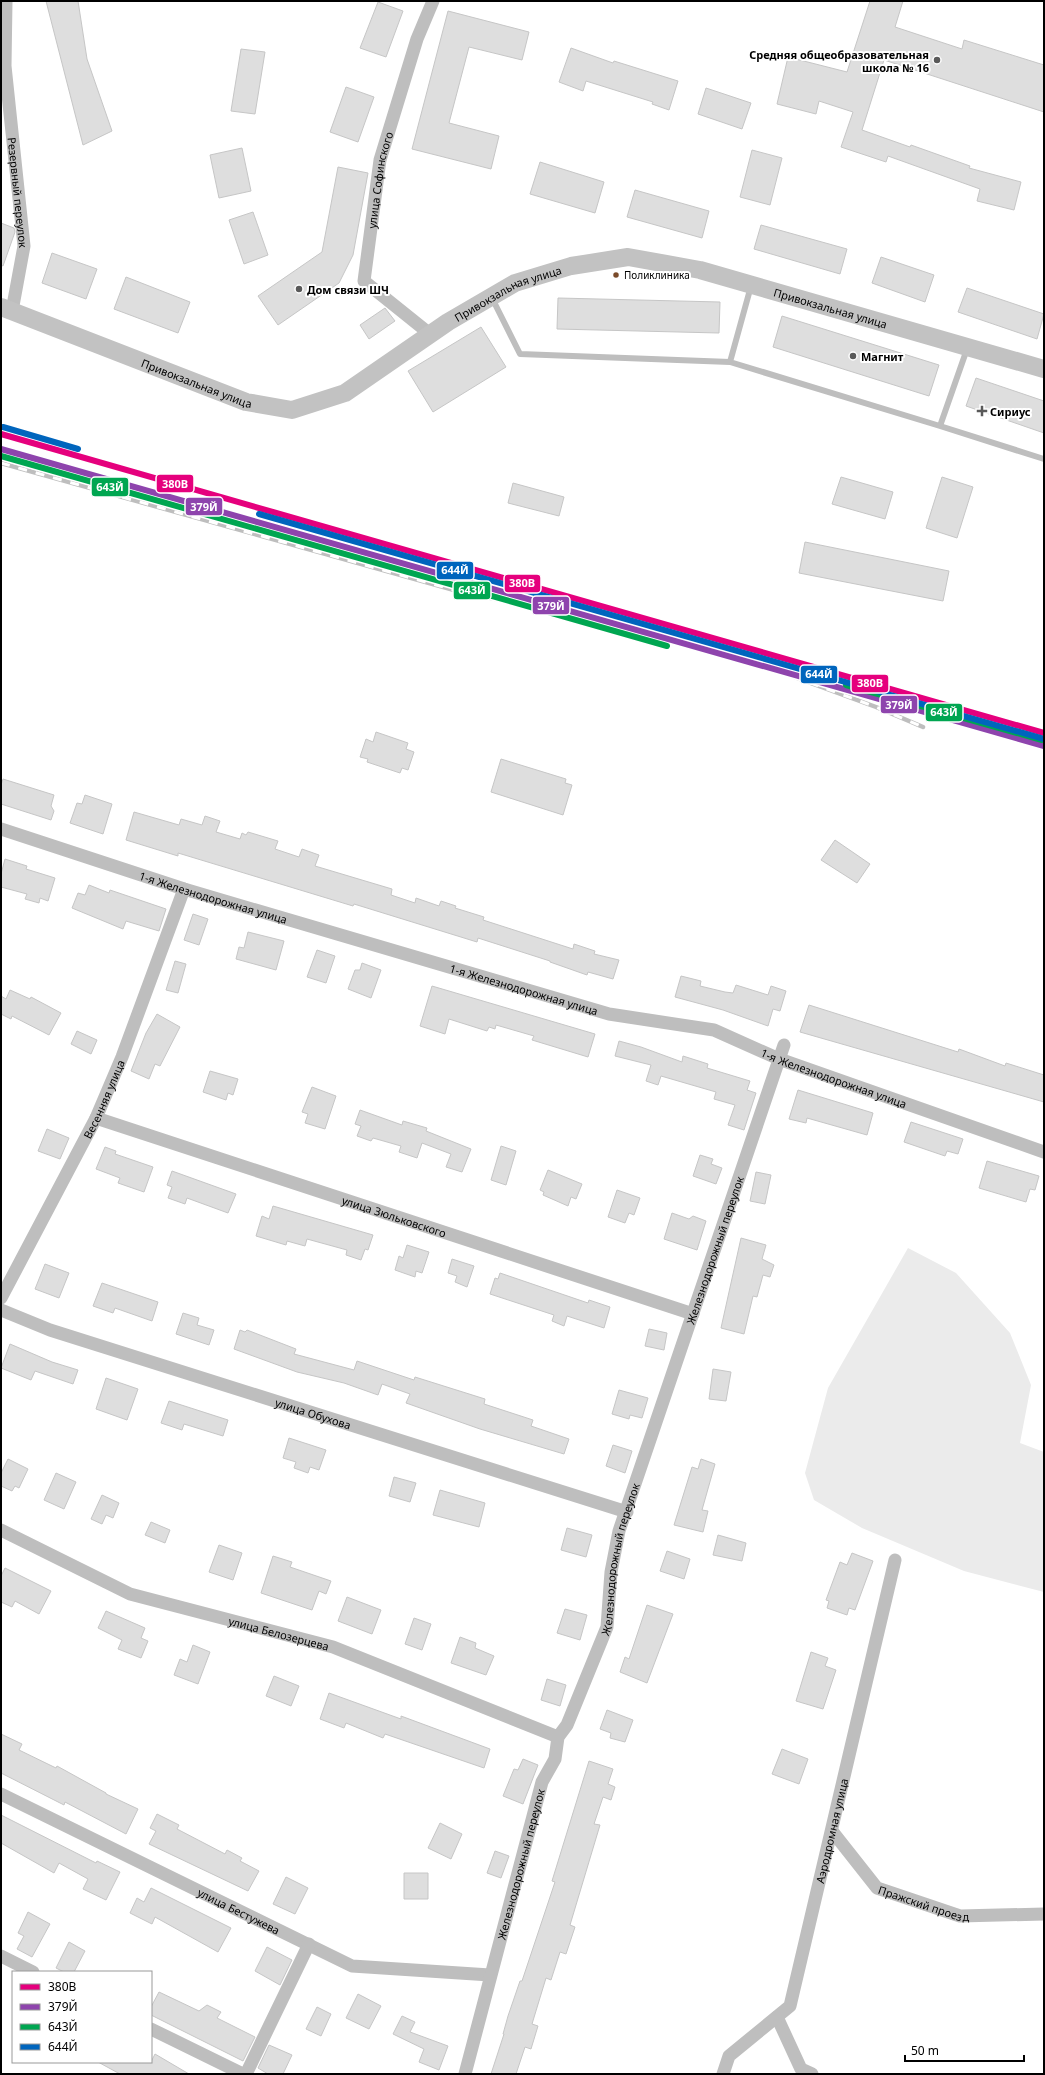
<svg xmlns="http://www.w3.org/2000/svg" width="1045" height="2075" font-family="'Noto Sans',sans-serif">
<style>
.green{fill:#ebebeb}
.building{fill:#dedede;stroke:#c6c6c6}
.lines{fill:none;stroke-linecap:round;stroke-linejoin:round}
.lane{stroke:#bebebe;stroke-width:6}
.street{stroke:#bebebe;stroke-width:13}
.secondary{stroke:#c2c2c2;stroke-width:18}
.rail-casing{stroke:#bebebe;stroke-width:4.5}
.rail{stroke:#fff;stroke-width:3;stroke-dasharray:9;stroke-linecap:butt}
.rail-1-casing{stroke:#fff;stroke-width:9}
.rail-2-casing{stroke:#fff;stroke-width:9}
.rail-3-casing{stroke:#fff;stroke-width:9}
.rail-4-casing{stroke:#fff;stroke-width:9}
.rail-1{stroke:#e5007d;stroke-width:6}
.rail-2{stroke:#8e44ad;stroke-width:6}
.rail-3{stroke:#00a651;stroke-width:6}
.rail-4{stroke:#0065bd;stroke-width:6}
.poi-dot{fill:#595959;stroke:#fff;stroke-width:1.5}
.bus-dot{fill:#7a4b2a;stroke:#fff;stroke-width:1.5}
.labels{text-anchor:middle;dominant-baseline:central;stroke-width:4;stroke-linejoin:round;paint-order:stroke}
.bus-label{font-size:10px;fill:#000;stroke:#fff;text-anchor:start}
.poi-label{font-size:11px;font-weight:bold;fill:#000;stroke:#fff;text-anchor:start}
.street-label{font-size:11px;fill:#000;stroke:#fff}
.line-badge{stroke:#fff;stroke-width:1.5}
.badge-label{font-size:11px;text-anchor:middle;font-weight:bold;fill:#fff}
</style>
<rect width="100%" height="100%" fill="#fff"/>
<path class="green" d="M 908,1248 L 956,1273 L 1010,1333 L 1031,1385 L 1020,1443 L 1044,1452 L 1044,1592 L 964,1571 L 862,1528 L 814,1500 L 805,1473 L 828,1388 Z"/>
<path class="building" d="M 46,1 L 78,1 L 87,59 L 112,131 L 83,145 Z
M 870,1 L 903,1 L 895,27 L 962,49 L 964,40 L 1044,65 L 1044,112 L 884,60 L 862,130 L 910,147 L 911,145 L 970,166 L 969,168 L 1021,182 L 1014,210 L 977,201 L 980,189 L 888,156 L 886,162 L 841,147 L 853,112 L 819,101 L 816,114 L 777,104 L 788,57 L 847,72 Z
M 378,2 L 403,11 L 386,57 L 360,48 Z
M 448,11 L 529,32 L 522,60 L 469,47 L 449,123 L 499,136 L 491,169 L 412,149 Z
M 571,48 L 613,63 L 614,61 L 678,81 L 669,110 L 652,104 L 653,102 L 586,81 L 583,91 L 559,82 Z
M 241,49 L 265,52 L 255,114 L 231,111 Z
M 346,87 L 374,97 L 358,142 L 330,132 Z
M 706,88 L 751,103 L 742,129 L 698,114 Z
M 242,148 L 251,191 L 219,198 L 210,155 Z
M 752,150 L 782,158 L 770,205 L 740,197 Z
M 540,162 L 604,182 L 595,213 L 530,194 Z
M 338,167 L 368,173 L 353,255 L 339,283 L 278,325 L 258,296 L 322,252 Z
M 635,190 L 709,211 L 702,238 L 627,217 Z
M 253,212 L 268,255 L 244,264 L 229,220 Z
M 1,223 L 14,228 L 15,232 L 3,266 L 1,265 Z
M 761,225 L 847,249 L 840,274 L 754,249 Z
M 52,253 L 97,269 L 86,299 L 42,283 Z
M 881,257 L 934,275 L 925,302 L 872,283 Z
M 126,277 L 190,302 L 178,333 L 114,309 Z
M 967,288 L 1044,314 L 1037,339 L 958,312 Z
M 558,298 L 720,302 L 719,333 L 557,329 Z
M 385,308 L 395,321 L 369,339 L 360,325 Z
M 782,316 L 939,365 L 929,396 L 773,347 Z
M 481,327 L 506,367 L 433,412 L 408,371 Z
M 976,378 L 1044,401 L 1044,433 L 966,406 Z
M 841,477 L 893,492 L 885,519 L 832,504 Z
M 942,477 L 973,487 L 957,538 L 926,528 Z
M 513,483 L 564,497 L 559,516 L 508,503 Z
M 805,542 L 949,571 L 943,601 L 799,573 Z
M 376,732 L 408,743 L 406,749 L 414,752 L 408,770 L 402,768 L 400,773 L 367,762 L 368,759 L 360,757 L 366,739 L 373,742 Z
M 501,759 L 566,779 L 565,783 L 572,785 L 563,815 L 491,792 Z
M 3,779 L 54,795 L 51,806 L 54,811 L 51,820 L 1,804 L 1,785 Z
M 85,795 L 112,804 L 103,834 L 70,823 L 77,803 L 82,804 Z
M 134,812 L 179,825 L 181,819 L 202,825 L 205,816 L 220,821 L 216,832 L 240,839 L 242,833 L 246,835 L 248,832 L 278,841 L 275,849 L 299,857 L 302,849 L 319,855 L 315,866 L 392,889 L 391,895 L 415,903 L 416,898 L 439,906 L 441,901 L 456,906 L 455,908 L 484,917 L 483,920 L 573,949 L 574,944 L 595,951 L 594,954 L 619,960 L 613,979 L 588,972 L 587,975 L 550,962 L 550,961 L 478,938 L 477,942 L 354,904 L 353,906 L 178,853 L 178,856 L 126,840 Z
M 835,840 L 870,864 L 857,883 L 821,860 Z
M 5,859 L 27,866 L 26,869 L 55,878 L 48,901 L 40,898 L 39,903 L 25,899 L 27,894 L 1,887 L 1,874 Z
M 89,885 L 109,893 L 110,890 L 166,909 L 159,931 L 126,921 L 123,929 L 72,908 L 78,893 L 85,895 Z
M 193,914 L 208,919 L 199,945 L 184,940 Z
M 248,932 L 284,941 L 276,970 L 236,959 L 239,947 L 244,948 Z
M 317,950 L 335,956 L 326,983 L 307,977 Z
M 175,961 L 186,964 L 178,993 L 166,990 Z
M 362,963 L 381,970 L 371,998 L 348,989 L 355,970 L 360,970 Z
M 681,976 L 701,981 L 700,986 L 725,992 L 733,993 L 736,985 L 768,995 L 771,986 L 786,991 L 780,1011 L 773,1009 L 768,1026 L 723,1010 L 675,997 Z
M 432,986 L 595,1034 L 588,1057 L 532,1040 L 534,1036 L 496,1025 L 495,1029 L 489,1027 L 487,1031 L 449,1019 L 445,1034 L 420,1026 Z
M 10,990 L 30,999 L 31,997 L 61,1013 L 49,1035 L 12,1016 L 11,1019 L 1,1014 L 1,996 L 6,999 Z
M 809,1005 L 958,1052 L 959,1049 L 1005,1066 L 1006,1063 L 1044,1075 L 1044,1102 L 800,1032 Z
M 157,1014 L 180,1027 L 160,1066 L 155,1064 L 149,1079 L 131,1071 L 146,1033 Z
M 77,1031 L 97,1040 L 91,1054 L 71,1044 Z
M 619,1041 L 641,1047 L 682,1062 L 683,1056 L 708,1064 L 707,1068 L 750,1081 L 747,1090 L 756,1093 L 744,1130 L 728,1125 L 735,1105 L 714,1099 L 716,1092 L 661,1076 L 658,1085 L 646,1081 L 651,1065 L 615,1056 Z
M 210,1071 L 238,1079 L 233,1095 L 228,1093 L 226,1100 L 203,1092 Z
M 312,1087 L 336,1096 L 325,1129 L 305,1123 L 308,1114 L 302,1112 Z
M 798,1090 L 873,1113 L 867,1135 L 807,1118 L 806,1123 L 789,1119 Z
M 360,1110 L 402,1125 L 403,1121 L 427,1128 L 426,1131 L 471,1149 L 462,1172 L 446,1167 L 451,1154 L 422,1143 L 417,1158 L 399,1152 L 401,1146 L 373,1138 L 371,1141 L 357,1136 L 361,1126 L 355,1124 Z
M 911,1122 L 963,1139 L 958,1154 L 947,1151 L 945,1156 L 904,1142 Z
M 47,1129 L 69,1138 L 60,1159 L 38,1151 Z
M 501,1146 L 516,1151 L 506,1185 L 491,1180 Z
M 105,1147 L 116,1151 L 115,1154 L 153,1167 L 144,1192 L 118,1183 L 120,1178 L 96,1169 Z
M 700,1155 L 713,1159 L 711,1164 L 722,1168 L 716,1184 L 693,1176 Z
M 987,1161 L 1039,1176 L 1035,1190 L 1030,1189 L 1026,1202 L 979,1188 Z
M 548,1170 L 582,1184 L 576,1199 L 571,1197 L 568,1206 L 543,1195 L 544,1192 L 540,1190 Z
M 172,1171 L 236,1194 L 228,1213 L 187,1198 L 185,1204 L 168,1198 L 172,1187 L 167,1185 Z
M 756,1172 L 771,1175 L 765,1204 L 750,1201 Z
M 617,1190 L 640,1198 L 634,1215 L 629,1213 L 625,1223 L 608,1217 Z
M 273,1206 L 373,1235 L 368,1250 L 365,1249 L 361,1260 L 346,1255 L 347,1250 L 307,1239 L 305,1246 L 287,1241 L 286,1245 L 256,1236 L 262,1216 L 269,1219 Z
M 672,1213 L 689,1219 L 693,1216 L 706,1221 L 697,1250 L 664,1239 Z
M 741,1238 L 766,1245 L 762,1259 L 774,1265 L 770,1277 L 763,1275 L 757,1297 L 753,1296 L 744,1334 L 721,1328 Z
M 407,1245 L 429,1252 L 422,1273 L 416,1271 L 415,1277 L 395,1270 L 399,1256 L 403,1258 Z
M 452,1259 L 474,1266 L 467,1287 L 455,1282 L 457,1276 L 448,1273 Z
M 45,1264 L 69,1273 L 59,1298 L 35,1289 Z
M 500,1273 L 588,1303 L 589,1300 L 610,1307 L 604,1328 L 567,1316 L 564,1326 L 552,1321 L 554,1315 L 490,1294 L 495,1278 L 498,1279 Z
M 102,1283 L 158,1302 L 152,1321 L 115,1308 L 113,1313 L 93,1306 Z
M 183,1313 L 199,1318 L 197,1325 L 214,1330 L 209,1345 L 176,1334 Z
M 649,1329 L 667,1333 L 664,1350 L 645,1346 Z
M 240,1330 L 245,1332 L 247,1330 L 296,1349 L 294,1354 L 354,1370 L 357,1361 L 414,1380 L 415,1377 L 485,1399 L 484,1404 L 533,1420 L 531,1426 L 569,1439 L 564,1454 L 480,1429 L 406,1403 L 410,1394 L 382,1384 L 378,1395 L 344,1383 L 297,1372 L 234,1349 Z
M 10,1344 L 52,1362 L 78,1370 L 73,1384 L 35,1371 L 31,1380 L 1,1368 Z
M 713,1369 L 731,1372 L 726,1401 L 709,1399 Z
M 106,1378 L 138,1389 L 127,1420 L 96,1409 Z
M 619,1390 L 648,1398 L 642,1418 L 630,1415 L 629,1419 L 612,1414 Z
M 169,1401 L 228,1420 L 223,1436 L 184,1424 L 182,1430 L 161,1423 Z
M 289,1438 L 326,1450 L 319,1470 L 310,1467 L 308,1473 L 294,1468 L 296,1462 L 283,1458 Z
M 613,1445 L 632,1451 L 625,1473 L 606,1466 Z
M 8,1459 L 28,1469 L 19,1488 L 15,1486 L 12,1491 L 1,1486 L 1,1473 Z
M 701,1459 L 715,1464 L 702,1510 L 708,1511 L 703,1532 L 674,1525 L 692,1467 L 698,1469 Z
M 56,1473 L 76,1482 L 64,1509 L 44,1500 Z
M 394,1477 L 416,1483 L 410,1502 L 389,1496 Z
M 440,1490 L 485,1503 L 479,1527 L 433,1515 Z
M 102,1495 L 119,1503 L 113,1518 L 106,1515 L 102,1524 L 91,1519 Z
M 151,1522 L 170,1530 L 165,1543 L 145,1535 Z
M 567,1528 L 592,1535 L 586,1557 L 561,1550 Z
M 718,1535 L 746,1543 L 742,1561 L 713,1555 Z
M 219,1545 L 242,1553 L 233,1580 L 209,1572 Z
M 667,1551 L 690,1559 L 684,1579 L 660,1571 Z
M 852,1553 L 873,1561 L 855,1610 L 849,1608 L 847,1615 L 827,1608 L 829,1601 L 826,1600 L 840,1562 L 847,1565 Z
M 273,1556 L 292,1562 L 290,1567 L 331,1581 L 326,1594 L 319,1591 L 312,1610 L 261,1593 Z
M 5,1568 L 51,1591 L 39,1614 L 15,1601 L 12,1607 L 1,1602 L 1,1576 Z
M 347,1597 L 381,1610 L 372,1634 L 338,1621 Z
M 647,1605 L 673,1614 L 647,1683 L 620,1672 L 625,1657 L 629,1659 Z
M 565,1609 L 587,1615 L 580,1640 L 557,1633 Z
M 106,1611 L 145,1628 L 141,1638 L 148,1641 L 141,1658 L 118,1649 L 122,1640 L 98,1628 Z
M 414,1618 L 431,1624 L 422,1650 L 405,1644 Z
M 460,1637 L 476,1643 L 475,1648 L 494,1656 L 486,1675 L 451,1663 Z
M 193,1645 L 210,1652 L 198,1684 L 174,1675 L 180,1659 L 187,1662 Z
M 811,1652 L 828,1658 L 825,1666 L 836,1670 L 823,1709 L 796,1701 Z
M 274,1676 L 299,1686 L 291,1706 L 266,1696 Z
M 547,1679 L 566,1685 L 560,1706 L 541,1700 Z
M 329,1693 L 401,1719 L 401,1716 L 490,1749 L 484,1768 L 385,1734 L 383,1738 L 346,1723 L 344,1728 L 320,1719 Z
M 607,1710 L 633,1720 L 625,1742 L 610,1738 L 611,1733 L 600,1729 Z
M 1,1734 L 22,1744 L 19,1750 L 56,1768 L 57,1766 L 106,1793 L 106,1794 L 138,1809 L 126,1834 L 65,1802 L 64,1805 L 1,1773 Z
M 782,1749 L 808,1759 L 799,1784 L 772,1774 Z
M 523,1759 L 538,1765 L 523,1804 L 503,1796 L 514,1769 L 518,1770 Z
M 589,1761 L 613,1769 L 608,1784 L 615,1787 L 611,1800 L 603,1797 L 594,1824 L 600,1825 L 570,1925 L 575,1927 L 566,1954 L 560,1952 L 551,1980 L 546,1978 L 532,2024 L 538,2026 L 531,2049 L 525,2047 L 516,2074 L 491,2074 L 504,2034 L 503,2034 L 508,2016 L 520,1981 L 522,1981 L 555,1882 L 552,1881 Z
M 157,1814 L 179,1825 L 177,1829 L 225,1854 L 227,1850 L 242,1858 L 240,1861 L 259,1871 L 248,1891 L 149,1844 L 156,1831 L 150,1828 Z
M 1,1815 L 96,1863 L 97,1861 L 120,1872 L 106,1900 L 83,1889 L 88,1879 L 59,1863 L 54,1873 L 1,1843 Z
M 440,1823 L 462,1834 L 451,1859 L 428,1848 Z
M 495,1851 L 509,1856 L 501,1878 L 487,1873 Z
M 404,1873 L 428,1873 L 428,1899 L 404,1899 Z
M 286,1877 L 308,1888 L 295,1914 L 273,1904 Z
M 151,1888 L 231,1928 L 218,1952 L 155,1917 L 152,1924 L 130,1913 L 137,1898 L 144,1902 Z
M 28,1912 L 50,1924 L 32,1957 L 17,1949 L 24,1936 L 18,1933 Z
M 69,1942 L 85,1951 L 74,1972 L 64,1972 L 56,1968 Z
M 267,1947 L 292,1960 L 280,1985 L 255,1971 Z
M 159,1992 L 199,2011 L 207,2005 L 221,2012 L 217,2018 L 255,2037 L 243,2061 L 151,2015 L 151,2007 Z
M 358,1994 L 381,2006 L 369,2029 L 346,2018 Z
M 317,2007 L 331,2014 L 321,2036 L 306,2029 Z
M 402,2016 L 415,2022 L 410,2032 L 448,2046 L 439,2070 L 419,2062 L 424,2049 L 393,2034 Z
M 269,2045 L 292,2055 L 283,2074 L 268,2074 L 258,2068 Z
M 155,2054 L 189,2074 L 120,2074 L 98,2062 L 151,2062 Z"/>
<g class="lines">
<path class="lane" d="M 751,286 L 730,362 L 940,426 L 967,349
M 492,298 L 520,354 L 730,362
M 940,426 L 1044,459"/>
<g class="street">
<path id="s1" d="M 6,1 L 5,66 L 24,246 L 12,311"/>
<path id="s2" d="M 430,334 L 364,281 L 380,160 L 417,39 L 433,1"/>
<path id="s3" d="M 1,829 L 184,889 L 609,1014 L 714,1030 L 779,1059 L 1044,1152"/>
<path id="s4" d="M 96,1118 L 693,1314"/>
<path id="s5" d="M 1,1298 L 96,1118 L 122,1057 L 184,889"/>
<path id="s6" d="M 1,1310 L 50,1330 L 627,1512"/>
<path id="s7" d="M 1,1530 L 130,1594 L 333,1647 L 558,1737"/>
<path id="s8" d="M 1,1794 L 352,1966 L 490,1975"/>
<path id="s9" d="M 832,1831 L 877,1888 L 960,1916 L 1044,1914"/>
<path d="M 1,1956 L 33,1972"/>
<path d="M 777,2017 L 801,2069 L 812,2074"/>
<path d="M 151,2029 L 243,2074"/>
<path d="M 246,2074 L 309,1944"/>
<path id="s10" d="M 465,2074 L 542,1782 L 555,1759 L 558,1737 L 567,1725 L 607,1627 L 611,1572 L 619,1531 L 784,1045"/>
<path id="s11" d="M 723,2074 L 729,2056 L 790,2006 L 895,1560"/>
</g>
<path class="secondary" id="s12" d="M 1,307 L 246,402 L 292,410 L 345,393 L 448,322 L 515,283 L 571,266 L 628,257 L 700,270 L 1044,369"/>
<g class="rail-casing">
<path id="rail" d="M 1,463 L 454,590 L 641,631
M 759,664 L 876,707 L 923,727"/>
</g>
<use href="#rail" class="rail"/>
<g class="rail-1-casing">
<path id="rail-1" d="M 1,434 L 1044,733"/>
</g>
<g class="rail-2-casing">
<path id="rail-2" d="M 1,449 L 1044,746"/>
</g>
<g class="rail-3-casing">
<path id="rail-3" d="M 1,456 L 667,646
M 846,685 L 1042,740"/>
</g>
<g class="rail-4-casing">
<path id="rail-4" d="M 3,427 L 78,449
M 259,514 L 1044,739"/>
</g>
<use href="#rail-1" class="rail-1"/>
<use href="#rail-2" class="rail-2"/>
<use href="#rail-3" class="rail-3"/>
<use href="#rail-4" class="rail-4"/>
</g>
<g class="poi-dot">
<circle cx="937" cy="60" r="4"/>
<circle cx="299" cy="289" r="4"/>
<circle cx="853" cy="356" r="4"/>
<path d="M980 405h4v4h4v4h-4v4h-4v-4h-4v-4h4z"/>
</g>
<circle class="bus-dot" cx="616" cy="275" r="3.5"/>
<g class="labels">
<g class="bus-label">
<text x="624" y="275">Поликлиника</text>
</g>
<g class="poi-label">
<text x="929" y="54" text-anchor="end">Средняя общеобразовательная<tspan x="929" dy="13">школа № 16</tspan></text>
<text x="307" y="289">Дом связи ШЧ</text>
<text x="861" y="356">Магнит</text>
<text x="990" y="411">Сириус</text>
</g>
<g class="street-label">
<text stroke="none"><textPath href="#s2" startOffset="187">улица Софинского</textPath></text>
<text stroke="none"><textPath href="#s1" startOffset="192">Резервный переулок</textPath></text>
<text stroke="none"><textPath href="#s12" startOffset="557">Привокзальная улица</textPath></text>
<text stroke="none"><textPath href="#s12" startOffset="893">Привокзальная улица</textPath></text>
<text stroke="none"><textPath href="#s12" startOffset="210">Привокзальная улица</textPath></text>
<text stroke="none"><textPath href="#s3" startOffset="223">1-я Железнодорожная улица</textPath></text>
<text stroke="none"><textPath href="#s3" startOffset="547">1-я Железнодорожная улица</textPath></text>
<text stroke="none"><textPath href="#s3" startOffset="871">1-я Железнодорожная улица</textPath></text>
<text stroke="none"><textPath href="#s5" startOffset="224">Весенняя улица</textPath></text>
<text stroke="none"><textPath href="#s4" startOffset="314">улица Зюльковского</textPath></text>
<text stroke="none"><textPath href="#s10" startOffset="865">Железнодорожный переулок</textPath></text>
<text stroke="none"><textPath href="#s6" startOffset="329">улица Обухова</textPath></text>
<text stroke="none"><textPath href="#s10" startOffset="541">Железнодорожный переулок</textPath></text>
<text stroke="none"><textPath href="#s7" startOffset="298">улица Белозерцева</textPath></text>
<text stroke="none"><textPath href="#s11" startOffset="278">Аэродромная улица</textPath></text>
<text stroke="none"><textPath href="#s10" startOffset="217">Железнодорожный переулок</textPath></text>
<text stroke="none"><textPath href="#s9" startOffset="122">Пражский проезд</textPath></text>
<text stroke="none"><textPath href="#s8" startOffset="265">улица Бестужева</textPath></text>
</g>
</g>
<g class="line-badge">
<rect x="156" y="474" width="38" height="19" rx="4" fill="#e5007d"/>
<rect x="91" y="477" width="38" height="20" rx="4" fill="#00a651"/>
<rect x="185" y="497" width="38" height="19" rx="4" fill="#8e44ad"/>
<rect x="436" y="561" width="38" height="19" rx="4" fill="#0065bd"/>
<rect x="504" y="574" width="37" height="19" rx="4" fill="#e5007d"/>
<rect x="453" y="581" width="38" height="19" rx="4" fill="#00a651"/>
<rect x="532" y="596" width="38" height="19" rx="4" fill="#8e44ad"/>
<rect x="800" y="665" width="38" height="19" rx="4" fill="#0065bd"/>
<rect x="851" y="674" width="38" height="19" rx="4" fill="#e5007d"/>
<rect x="880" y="695" width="38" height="19" rx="4" fill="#8e44ad"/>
<rect x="925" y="703" width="38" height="19" rx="4" fill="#00a651"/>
</g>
<g class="badge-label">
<text x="175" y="488">380В</text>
<text x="110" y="491">643Й</text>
<text x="204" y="511">379Й</text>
<text x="455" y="574">644Й</text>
<text x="522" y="587">380В</text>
<text x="472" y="594">643Й</text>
<text x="551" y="610">379Й</text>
<text x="819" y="678">644Й</text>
<text x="870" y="687">380В</text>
<text x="899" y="709">379Й</text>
<text x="944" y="716">643Й</text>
</g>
<rect width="1045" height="2075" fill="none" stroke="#000000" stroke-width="4"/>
<rect x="12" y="1971" width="140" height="92" fill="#ffffff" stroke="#999999"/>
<rect x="20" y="1984" width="20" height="6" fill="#e5007d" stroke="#999999"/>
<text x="48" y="1991" font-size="12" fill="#000000">380В</text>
<rect x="20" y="2004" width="20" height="6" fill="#8e44ad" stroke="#999999"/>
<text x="48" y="2011" font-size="12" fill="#000000">379Й</text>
<rect x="20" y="2024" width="20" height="6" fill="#00a651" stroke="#999999"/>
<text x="48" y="2031" font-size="12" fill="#000000">643Й</text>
<rect x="20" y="2044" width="20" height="6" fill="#0065bd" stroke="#999999"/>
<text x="48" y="2051" font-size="12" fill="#000000">644Й</text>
<path d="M905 2055v6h119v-6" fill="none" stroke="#000000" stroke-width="2"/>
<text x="911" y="2055" font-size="12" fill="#000000" stroke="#ffffff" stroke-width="3" paint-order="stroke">50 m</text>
</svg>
